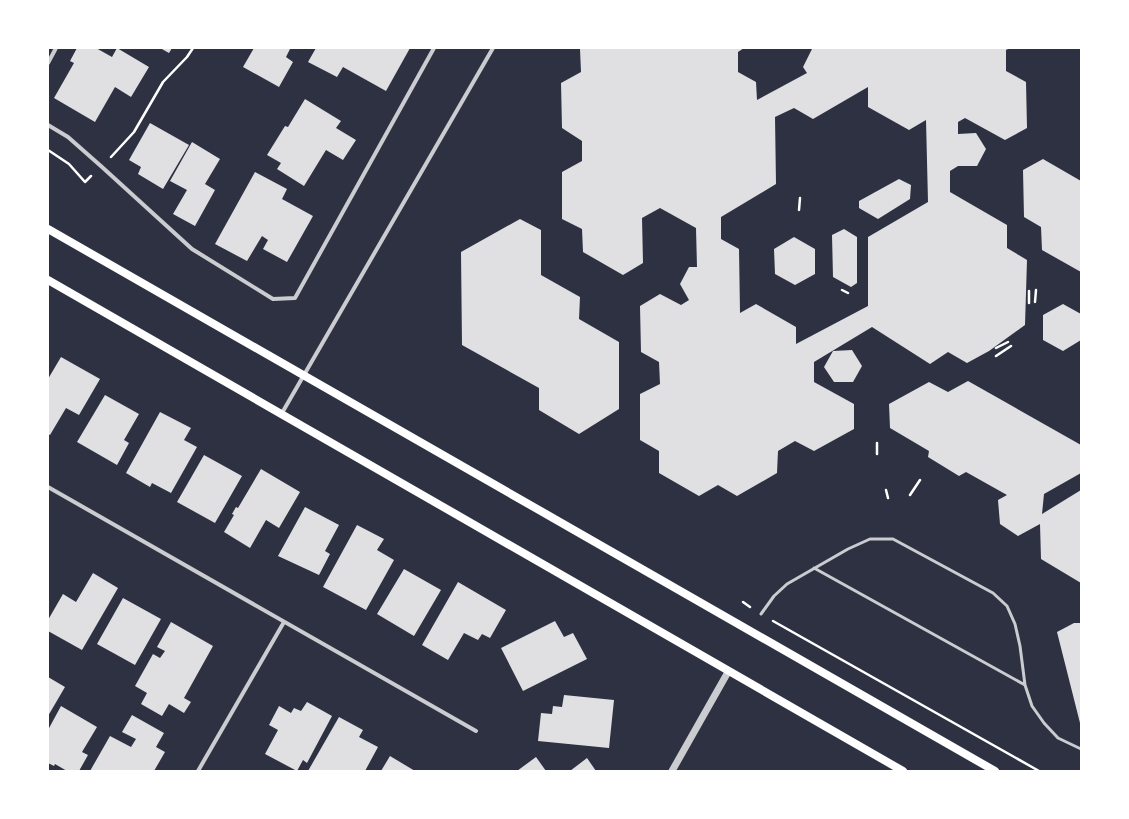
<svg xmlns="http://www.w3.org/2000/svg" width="1129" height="819" font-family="Georgia,serif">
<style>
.building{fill:#e0e0e3;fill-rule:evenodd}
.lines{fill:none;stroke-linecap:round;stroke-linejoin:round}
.path{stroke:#fff;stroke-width:2.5}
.service{stroke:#caccd0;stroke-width:3}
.minor{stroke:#caccd0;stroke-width:4}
.tertiary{stroke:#caccd0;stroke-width:7}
.secondary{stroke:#fff;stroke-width:8}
</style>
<rect width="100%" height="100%" fill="#2d3142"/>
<path class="building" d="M 77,48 L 96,48 L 112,57 L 117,48 L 149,67 L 131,97 L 115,87 L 95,122 L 54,98 L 74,63 L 70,61 Z
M 160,48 L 172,48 L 169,53 Z
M 254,48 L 290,49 L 286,57 L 293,62 L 279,87 L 243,67 Z
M 316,48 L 410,48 L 386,91 L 343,67 L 337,77 L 308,62 Z
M 582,48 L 744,48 L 738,52 L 738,72 L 756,82 L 757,100 L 807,73 L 803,67 L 812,49 L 1010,48 L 1006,50 L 1006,71 L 1026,82 L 1027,128 L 1005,140 L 965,118 L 958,122 L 958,134 L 976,133 L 986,149 L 977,166 L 958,166 L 950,171 L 950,192 L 1007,225 L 1007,248 L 1027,260 L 1025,325 L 989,351 L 967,363 L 948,352 L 930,364 L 872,327 L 814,362 L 814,382 L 854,404 L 854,429 L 814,451 L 795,441 L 778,451 L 777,473 L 737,496 L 718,485 L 699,496 L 659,473 L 659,451 L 640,440 L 640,394 L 660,384 L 659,362 L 641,352 L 640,306 L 660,294 L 681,305 L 689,300 L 680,284 L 689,267 L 697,267 L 696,228 L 660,208 L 642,218 L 643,263 L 623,275 L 583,252 L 582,229 L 562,219 L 562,172 L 582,161 L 582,141 L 562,128 L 561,83 L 581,72 L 580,49 ZM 868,87 L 868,107 L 909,130 L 926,120 L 928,202 L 868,237 L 868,306 L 796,344 L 796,327 L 756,304 L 740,313 L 739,249 L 721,239 L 721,217 L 776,184 L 775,117 L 794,108 L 813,119 Z
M 305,99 L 341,121 L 336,128 L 356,140 L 343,160 L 326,150 L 304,186 L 277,169 L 281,163 L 267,155 L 285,126 L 288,127 Z
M 150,123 L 189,145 L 163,189 L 138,174 L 141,167 L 129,160 Z
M 192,142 L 220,159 L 205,184 L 215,190 L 195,226 L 173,214 L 187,190 L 170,181 Z
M 1043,159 L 1081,181 L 1081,272 L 1042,250 L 1041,227 L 1024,217 L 1023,170 Z
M 255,172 L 287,189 L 282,199 L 313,216 L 287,262 L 263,249 L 268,240 L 262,236 L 247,261 L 215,244 Z
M 899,179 L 911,185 L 910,199 L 878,219 L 859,208 L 859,201 Z
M 520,219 L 541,230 L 541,275 L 580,297 L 579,319 L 619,342 L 619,409 L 579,434 L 539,410 L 539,388 L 462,345 L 461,252 Z
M 844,229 L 857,237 L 857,283 L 851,287 L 833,277 L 832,235 Z
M 794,237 L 815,249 L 815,274 L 795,285 L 775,274 L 774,249 Z
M 1063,304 L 1081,314 L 1081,340 L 1063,351 L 1043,340 L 1043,315 Z
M 852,350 L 862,366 L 853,382 L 834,382 L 824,367 L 833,351 Z
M 61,357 L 100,379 L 79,415 L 66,408 L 50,435 L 48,434 L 48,379 Z
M 968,381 L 1081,445 L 1081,473 L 1044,494 L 1042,514 L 1081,490 L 1081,583 L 1041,559 L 1040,524 L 1018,536 L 1000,524 L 998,500 L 1007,495 L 966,472 L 959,476 L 928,457 L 929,451 L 890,428 L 889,404 L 929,382 L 948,392 Z
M 105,395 L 139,414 L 124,440 L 129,443 L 117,465 L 77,442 Z
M 160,412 L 191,428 L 184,440 L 197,447 L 171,493 L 152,483 L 150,487 L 126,473 Z
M 204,455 L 242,476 L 215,523 L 177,502 Z
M 261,469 L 300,492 L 279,528 L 266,520 L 250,548 L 224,532 L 234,515 L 232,514 L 236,507 L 238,508 Z
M 305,507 L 339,525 L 325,551 L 330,554 L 319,575 L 278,556 Z
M 357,525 L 384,539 L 377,550 L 394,560 L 366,610 L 323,587 Z
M 404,569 L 441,590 L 414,636 L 377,614 Z
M 93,573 L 118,588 L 82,650 L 48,631 L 48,620 L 63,594 L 76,602 Z
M 458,582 L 506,610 L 490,638 L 482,634 L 478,640 L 464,633 L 448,660 L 422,645 Z
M 123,598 L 161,619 L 135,665 L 97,644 Z
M 555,621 L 564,637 L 573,633 L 587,659 L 523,691 L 501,648 Z
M 171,622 L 213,646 L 184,698 L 191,702 L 184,713 L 169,704 L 162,716 L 141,704 L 147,693 L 135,686 L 153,654 L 160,658 L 165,651 L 157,647 Z
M 1074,623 L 1081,623 L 1080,723 L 1057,632 Z
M 48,677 L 65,687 L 48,716 Z
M 564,695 L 614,700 L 609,748 L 538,741 L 541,713 L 552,714 L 553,706 L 562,707 Z
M 307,702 L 332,716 L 307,763 L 303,760 L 297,771 L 265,754 L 278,730 L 269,725 L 279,706 L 291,713 L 294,708 L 301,711 Z
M 61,706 L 97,727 L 82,752 L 88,755 L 79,771 L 67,771 L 55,764 L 54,766 L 48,763 L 48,730 Z
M 132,715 L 164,733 L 156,747 L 165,752 L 154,771 L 90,771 L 110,736 L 131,747 L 136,739 L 122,732 Z
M 339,717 L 363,730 L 359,737 L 378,747 L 365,771 L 308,771 Z
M 390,756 L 415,771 L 381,771 Z
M 536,757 L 546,771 L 517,771 Z
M 587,758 L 596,771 L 570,771 Z"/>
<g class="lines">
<path class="path" d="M 48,150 L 69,164 L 85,182 L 91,176
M 111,157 L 134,132 L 163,82 L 187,57 L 193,48
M 799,210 L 800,198
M 842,290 L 848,293
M 1029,291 L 1029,303
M 1035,302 L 1036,290
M 996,348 L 1008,342
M 996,356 L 1011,346
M 877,454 L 877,443
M 886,490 L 888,498
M 910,495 L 920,480
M 743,602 L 750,607
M 773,621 L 1039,771"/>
<path class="service" d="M 814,568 L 1025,685
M 761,614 L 774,596 L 787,584 L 848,549 L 870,539 L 893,539 L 993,593 L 1007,606 L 1015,624 L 1020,646 L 1025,685 L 1032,706 L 1044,723 L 1058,738 L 1081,749"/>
<path class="minor" d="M 48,63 L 56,48
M 48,125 L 68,137 L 102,167 L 192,249 L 273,299 L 295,298 L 434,48
M 282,413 L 493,48
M 48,487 L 476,731
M 198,771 L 284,622"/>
<path class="tertiary" d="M 672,771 L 728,672"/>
<path class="secondary" d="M 48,229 L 995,771
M 48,280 L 903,771"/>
</g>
<rect width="1129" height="819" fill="none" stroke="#ffffff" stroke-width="98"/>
</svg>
